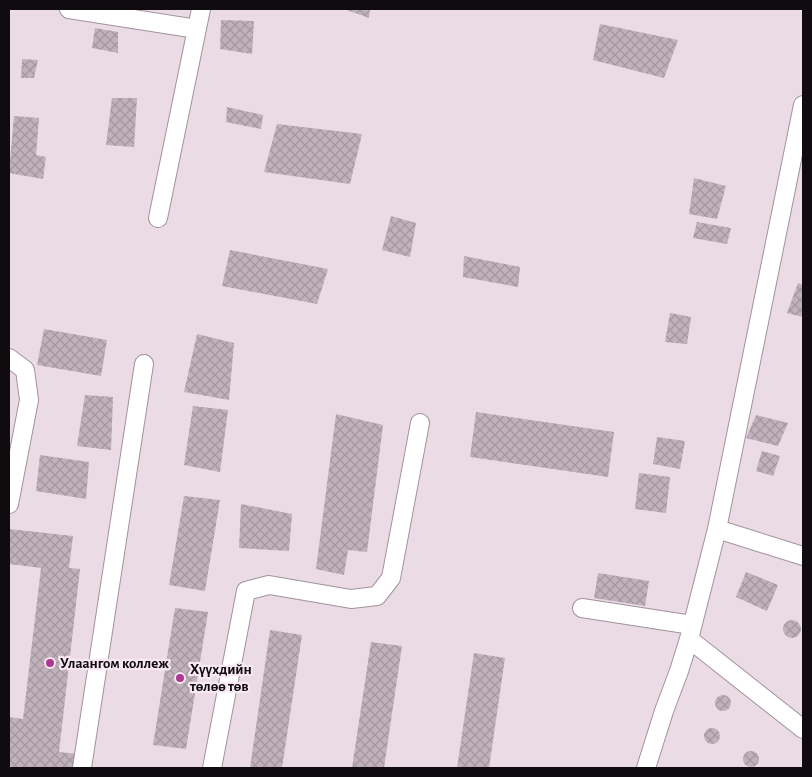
<svg xmlns="http://www.w3.org/2000/svg" width="812" height="777" font-family="'Alegreya Sans',sans-serif">
<style>
.building{fill:url(#building-cross-hatch)}
.lines{fill:none;stroke-linecap:round;stroke-linejoin:round}
.minor-casing{stroke:#a1929c;stroke-width:20}
.minor{stroke:#fff;stroke-width:18}
.poi-dot{fill:#ac3892;stroke:#f7e8f2;stroke-width:2}
.labels{text-anchor:middle;dominant-baseline:central;stroke-width:4.5;stroke-linejoin:round;paint-order:stroke}
.poi-label{font-size:15px;font-weight:bold;fill:#100b0e;stroke:#f7e8f2;text-anchor:start}
</style>
<defs>
<pattern id="building-cross-hatch" width="8" height="8" patternUnits="userSpaceOnUse" patternTransform="scale(1.25)"><rect width="8" height="8" fill="#c0b1bb"/><path d="M0 0l8 8M0 8l8-8" fill="none" stroke="#a497a0"/></pattern>
</defs>
<rect width="100%" height="100%" fill="#eadbe5"/>
<path class="building" d="M 344,9 L 370,9 L 369,18 Z
M 221,20 L 254,21 L 252,54 L 220,49 Z
M 600,24 L 678,40 L 664,78 L 593,60 Z
M 95,28 L 118,32 L 118,53 L 92,48 Z
M 22,59 L 38,60 L 34,78 L 21,78 Z
M 112,98 L 137,98 L 134,147 L 106,145 Z
M 227,107 L 263,115 L 261,129 L 226,122 Z
M 14,116 L 39,118 L 36,155 L 46,157 L 43,179 L 9,173 Z
M 277,124 L 362,134 L 350,184 L 264,172 Z
M 694,178 L 726,186 L 717,219 L 689,214 Z
M 391,216 L 416,223 L 410,257 L 382,250 Z
M 697,222 L 731,228 L 727,244 L 693,238 Z
M 230,250 L 328,269 L 317,304 L 222,286 Z
M 464,256 L 520,267 L 518,287 L 463,277 Z
M 798,283 L 803,285 L 803,317 L 787,313 Z
M 670,313 L 691,317 L 687,344 L 665,342 Z
M 44,329 L 107,340 L 101,376 L 37,365 Z
M 197,334 L 234,343 L 229,400 L 184,392 Z
M 85,395 L 113,397 L 111,450 L 77,446 Z
M 193,406 L 228,410 L 220,472 L 184,465 Z
M 476,412 L 614,432 L 608,477 L 470,457 Z
M 336,414 L 383,425 L 367,552 L 348,550 L 344,575 L 316,569 Z
M 756,415 L 788,423 L 778,446 L 746,438 Z
M 657,437 L 685,441 L 680,469 L 653,464 Z
M 762,451 L 780,456 L 773,476 L 756,471 Z
M 40,455 L 89,462 L 86,499 L 36,491 Z
M 639,473 L 670,477 L 666,513 L 635,509 Z
M 184,496 L 220,500 L 205,591 L 169,585 Z
M 241,504 L 292,514 L 289,551 L 239,548 Z
M 9,529 L 73,536 L 69,568 L 80,569 L 59,752 L 78,754 L 76,768 L 9,768 L 9,717 L 23,719 L 41,568 L 9,564 Z
M 746,572 L 778,585 L 767,611 L 736,597 Z
M 598,573 L 649,581 L 645,606 L 594,598 Z
M 175,608 L 208,612 L 186,749 L 153,745 Z
M783 629a9 9 0 1 1 18 0a9 9 0 1 1-18 0Z
M 270,630 L 302,635 L 282,768 L 250,768 Z
M 371,642 L 402,646 L 384,768 L 352,768 Z
M 474,653 L 505,658 L 489,768 L 457,768 Z
M715 703a8 8 0 1 1 16 0a8 8 0 1 1-16 0Z
M704 736a8 8 0 1 1 16 0a8 8 0 1 1-16 0Z
M743 759a8 8 0 1 1 16 0a8 8 0 1 1-16 0Z"/>
<g class="lines">
<g class="minor-casing">
<path id="minor" d="M 69,9 L 197,29
M 158,218 L 201,9
M 9,358 L 25,370 L 29,400 L 9,504
M 717,529 L 803,556
M 582,608 L 692,625
M 689,639 L 803,729
M 82,768 L 144,364
M 212,768 L 246,591 L 269,585 L 351,599 L 377,596 L 391,578 L 420,423
M 646,768 L 664,711 L 679,671 L 689,639 L 717,529 L 803,105"/>
</g>
<use href="#minor" class="minor"/>
</g>
<g class="poi-dot">
<circle cx="50" cy="663" r="5"/>
<circle cx="180" cy="678" r="5"/>
</g>
<g class="labels">
<g class="poi-label">
<text x="60" y="663">Улаангом коллеж</text>
<text x="190" y="669">Хүүхдийн<tspan x="190" dy="17">төлөө төв</tspan></text>
</g>
</g>
<rect width="812" height="777" fill="none" stroke="#100b0e" stroke-width="20"/>
</svg>
